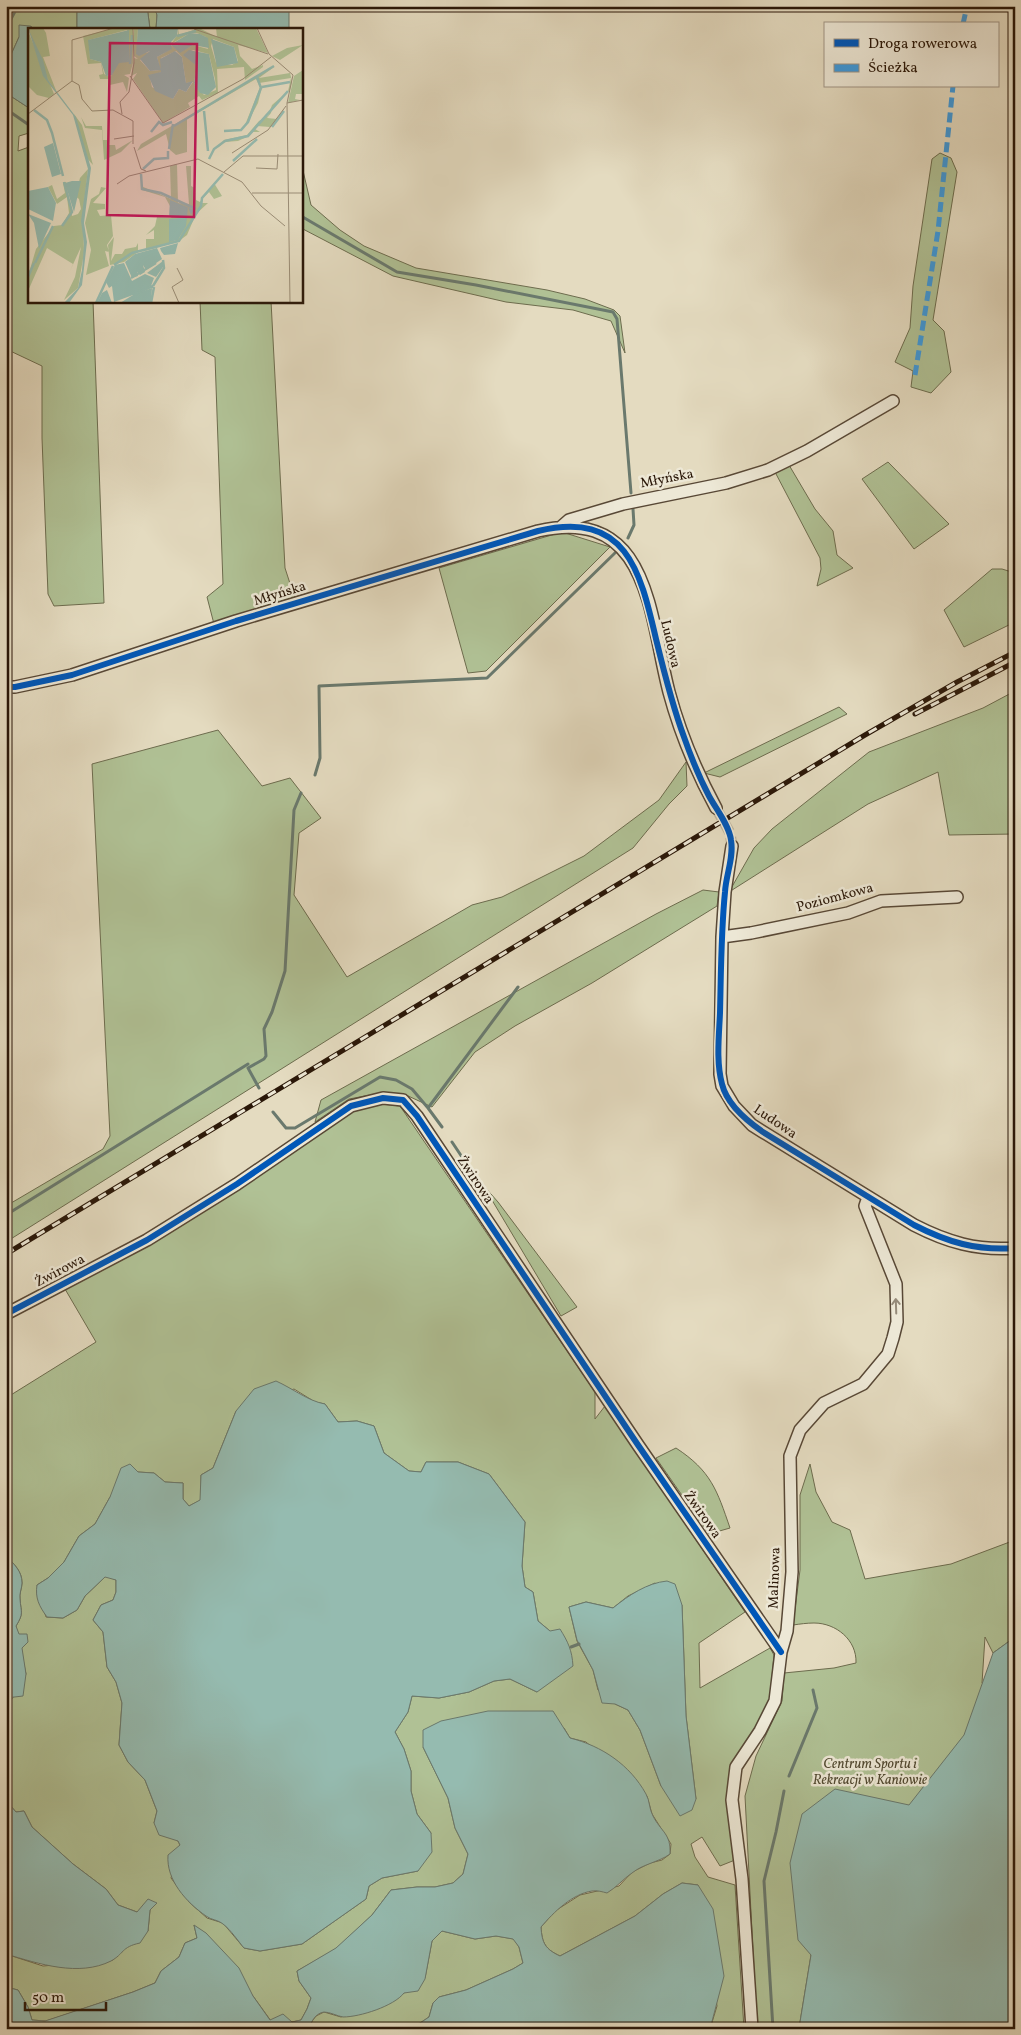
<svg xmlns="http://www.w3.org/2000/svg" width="1021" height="2035" font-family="Vollkorn,serif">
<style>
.green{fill:#b0c195;stroke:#6d6c4e;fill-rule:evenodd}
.water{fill:#95bbb0;stroke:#6a796d}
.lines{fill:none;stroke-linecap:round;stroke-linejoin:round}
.stream{stroke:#6a796d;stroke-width:3}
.street-tunnel{stroke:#bfb49b;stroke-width:11;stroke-dasharray:11 5.5;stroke-linecap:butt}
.street-casing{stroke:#584836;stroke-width:14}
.street{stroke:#ede8d6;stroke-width:11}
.rail-casing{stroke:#2a1708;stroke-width:5}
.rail{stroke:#ede8d6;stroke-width:3;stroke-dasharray:9;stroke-linecap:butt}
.quiet{stroke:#3d9add;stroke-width:5;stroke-dasharray:10 5;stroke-linecap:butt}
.cycleway-casing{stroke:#ede8d6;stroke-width:9}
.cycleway{stroke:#0057b8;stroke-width:6}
.oneway{stroke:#958a79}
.labels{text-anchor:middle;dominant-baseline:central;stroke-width:5;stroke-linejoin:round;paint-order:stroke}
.street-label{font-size:14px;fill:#2a1708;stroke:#ede8d6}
.park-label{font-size:14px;font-style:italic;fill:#524a32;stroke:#ede8d6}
.inset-river{fill:none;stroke:#95bbb0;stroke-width:2.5}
.inset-road{fill:none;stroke:#9a8d76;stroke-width:1}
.view{fill:#c2185b;fill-opacity:0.15;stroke:#c2185b;stroke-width:2.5}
.inset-edge{fill:none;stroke:#2a1708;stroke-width:2.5}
</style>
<rect width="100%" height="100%" fill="#e4dbc0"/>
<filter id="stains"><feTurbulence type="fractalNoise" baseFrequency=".004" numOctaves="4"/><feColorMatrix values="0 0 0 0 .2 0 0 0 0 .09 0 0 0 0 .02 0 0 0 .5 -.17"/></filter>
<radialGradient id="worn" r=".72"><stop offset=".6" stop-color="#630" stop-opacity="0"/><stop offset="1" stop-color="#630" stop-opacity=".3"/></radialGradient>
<path class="green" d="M 6,6 L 77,6 L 77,29 L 35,29 L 30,26 L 19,37 L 6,66 Z
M 147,6 L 154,6 L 157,15 L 156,29 L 150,29 Z
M 6,93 L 29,108 L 29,133 L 19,136 L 18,151 L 29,147 L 29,301 L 93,301 L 104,603 L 54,606 L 48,594 L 42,438 L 42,366 L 6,349 Z
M 940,153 L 951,158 L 957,172 L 933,320 L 944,331 L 951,372 L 931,393 L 911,387 L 913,371 L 895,362 L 910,328 L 913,286 L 932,159 Z
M 301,162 L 311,205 L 340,230 L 364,246 L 416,268 L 547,290 L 585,299 L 614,310 L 620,316 L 625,353 L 611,321 L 573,310 L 506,302 L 393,276 L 301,228 Z
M 200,301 L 271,301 L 285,568 L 295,599 L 214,624 L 207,597 L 223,584 L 215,357 L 202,350 Z
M 888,462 L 949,524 L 914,549 L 862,479 Z
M 789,465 L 815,509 L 833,531 L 837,555 L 853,568 L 817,586 L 821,569 L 820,558 L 775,472 Z
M 562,532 L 610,547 L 486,671 L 468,673 L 439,568 Z
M 992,569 L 1002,569 L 1015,573 L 1015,622 L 964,647 L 944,610 Z
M 1015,691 L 1015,834 L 949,835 L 938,772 L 868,804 L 729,892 L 754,848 L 772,829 L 869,752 L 983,708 Z
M 839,707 L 847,714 L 720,777 L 704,773 Z
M 218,730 L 262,786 L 290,778 L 321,818 L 299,833 L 294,895 L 347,977 L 472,905 L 502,897 L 584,856 L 659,800 L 686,762 L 687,786 L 669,804 L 633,848 L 6,1242 L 6,1206 L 103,1149 L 110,1136 L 92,764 Z
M 703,890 L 719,892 L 717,906 L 592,983 L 515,1026 L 475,1052 L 432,1107 L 406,1095 L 381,1093 L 349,1099 L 315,1122 L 321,1100 L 656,914 Z
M 382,1104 L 400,1106 L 595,1392 L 595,1419 L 605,1406 L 745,1612 L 699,1643 L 700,1688 L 770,1648 L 774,1655 L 770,1698 L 756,1728 L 731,1766 L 727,1802 L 735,1860 L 720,1866 L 702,1837 L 691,1844 L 695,1857 L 708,1877 L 735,1885 L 744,2029 L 710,2029 L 717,2006 L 698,1885 L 682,1883 L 663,1894 L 635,1916 L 560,1956 C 545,1949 542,1943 541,1927 L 555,1911 L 580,1895 L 619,1886 L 632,1872 L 650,1863 L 662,1860 L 670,1854 L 671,1844 L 652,1814 L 647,1796 L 586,1742 L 570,1738 L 564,1728 L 423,1747 L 448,1798 L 455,1828 L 468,1854 L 463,1874 L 453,1883 L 435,1887 L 417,1887 L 391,1890 L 372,1915 L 336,1949 L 297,1971 L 299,1981 L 311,1998 L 307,2009 L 301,2020 L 292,2022 L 271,2021 L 253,1996 L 194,1925 L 197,1938 L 185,1943 L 179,1957 L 161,1971 L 155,1983 L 133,1992 L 46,2021 L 32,2020 L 28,2007 L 18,1990 L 6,1987 L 6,1954 L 43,1966 L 113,1960 L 127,1946 L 148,1931 L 150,1910 L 137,1912 L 118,1905 L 106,1889 L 73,1864 L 32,1827 L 24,1811 L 16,1812 L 9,1804 L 6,1792 L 6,1698 L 12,1699 L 26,1674 L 16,1626 C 24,1613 21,1613 20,1599 C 19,1594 22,1588 22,1583 C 22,1571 14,1564 6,1556 L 6,1398 L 96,1342 L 65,1289 L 147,1246 L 240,1189 L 353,1111 ZM 294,1389 L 315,1402 L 325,1404 L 338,1422 L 357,1421 L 374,1426 L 384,1453 L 409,1471 L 421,1472 L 426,1462 L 458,1462 L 489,1474 L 525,1522 L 522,1566 L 525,1587 L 533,1592 L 538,1621 L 550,1631 L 537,1692 L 510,1679 L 494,1681 L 469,1692 L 439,1698 L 412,1696 L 408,1712 L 395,1732 L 404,1749 L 411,1771 L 411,1791 L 417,1814 L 431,1833 L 418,1871 L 382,1878 L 369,1886 L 366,1899 L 302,1944 L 260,1951 L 244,1948 L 223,1923 L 207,1918 L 190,1903 L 171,1878 L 180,1845 L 178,1841 L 154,1823 L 157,1811 L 145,1780 L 128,1762 L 119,1745 L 122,1703 L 116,1682 L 107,1667 L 103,1632 L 93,1620 L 101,1605 L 113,1600 L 116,1592 L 116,1580 L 106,1576 L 85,1596 L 77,1610 L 63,1618 L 46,1617 L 37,1585 L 48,1578 L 64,1562 L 79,1536 L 95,1524 L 110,1497 L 138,1472 L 154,1473 L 165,1482 L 183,1483 L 183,1499 L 189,1506 L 201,1500 L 201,1475 L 213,1468 L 236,1411 ZM 655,1583 L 682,1605 L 686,1716 L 696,1799 L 661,1786 L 640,1730 L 628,1710 L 615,1704 L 598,1690 L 593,1670 L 577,1641 L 569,1607 L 586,1602 L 613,1608 L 628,1596 Z
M 483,1185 L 498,1202 L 577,1307 L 561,1316 Z
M 676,1448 C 711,1471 717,1490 730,1528 L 709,1534 L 656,1458 Z
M 810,1464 L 816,1492 L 832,1522 L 850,1530 L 865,1579 L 951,1564 L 1015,1540 L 1015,1637 L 993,1653 L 985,1637 L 982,1683 L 1015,1710 L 811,1955 L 800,2022 L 800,2029 L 757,2029 L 745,1796 L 756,1756 L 782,1701 L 784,1673 L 834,1668 L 856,1663 C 857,1640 836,1623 814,1623 C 807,1623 800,1624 793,1625 L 800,1570 L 800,1495 Z
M 442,1931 L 475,1939 L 496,1936 L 514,1939 L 519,1947 L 523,1963 L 513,1969 L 466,1990 L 439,1997 L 433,2003 L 429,2017 L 411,2029 L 310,2029 L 310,2024 L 316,2016 L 324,2012 L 341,2017 L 404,1993 L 425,1978 L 432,1941 Z"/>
<path class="water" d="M 77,6 L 147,6 L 150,29 L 77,29 Z
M 154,6 L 289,6 L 289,29 L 156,29 L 157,15 Z
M 19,25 L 30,26 L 35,29 L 29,29 L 29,108 L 6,93 L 6,66 L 19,37 Z
M 276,1381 C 292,1388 308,1401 325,1404 L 338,1422 L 357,1421 L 374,1426 L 384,1453 L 409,1471 L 421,1472 L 426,1462 L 458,1462 L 489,1474 L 525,1522 L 522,1566 L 525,1587 L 533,1592 L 538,1621 L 550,1631 L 560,1629 C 568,1642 572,1650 573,1666 L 537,1692 L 510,1679 L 494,1681 L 469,1692 L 439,1698 L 412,1696 L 408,1712 L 395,1732 L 404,1749 L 411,1771 L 411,1791 L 417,1814 L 431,1833 L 432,1852 L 418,1871 L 382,1878 L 369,1886 L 366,1899 L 302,1944 L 260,1951 L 244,1948 C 238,1941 231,1930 223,1924 C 219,1920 211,1920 206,1916 C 186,1902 166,1880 168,1855 L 180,1845 L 178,1841 L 159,1835 L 154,1823 L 157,1811 L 145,1780 L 128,1762 L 119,1745 L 122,1703 L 116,1682 L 107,1667 L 103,1632 L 93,1620 L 101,1605 L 113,1600 L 116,1592 L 116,1580 L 105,1577 L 85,1596 L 77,1610 L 63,1618 L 47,1617 C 39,1606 35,1598 37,1585 L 48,1578 L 64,1562 L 79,1536 L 95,1524 L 110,1497 L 121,1468 L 130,1464 L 138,1472 L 154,1473 L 165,1482 L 183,1483 L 183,1499 L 189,1506 L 200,1500 L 201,1475 L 213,1468 L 236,1411 L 254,1389 Z
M 6,1556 C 14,1564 22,1571 22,1583 C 22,1588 19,1594 20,1599 C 21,1613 24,1613 16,1626 L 19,1634 L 27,1634 L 28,1642 L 22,1648 L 26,1674 L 23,1696 L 6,1698 Z
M 667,1581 L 675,1584 L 682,1605 L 686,1716 L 696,1799 L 692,1810 L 680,1816 L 661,1786 L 640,1730 L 628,1710 L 615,1704 L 602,1703 L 593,1670 L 577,1640 L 569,1607 L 586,1602 L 613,1608 C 629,1595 647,1583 667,1581 Z
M 1015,1637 L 1015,2029 L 800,2029 L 800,2022 L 811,1955 L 798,1940 L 790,1863 L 802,1814 L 835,1789 L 909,1805 L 964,1735 L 993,1653 Z
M 488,1711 L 553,1711 L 570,1738 C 602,1746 630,1765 646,1794 C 650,1801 649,1809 653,1816 C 661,1832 671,1833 670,1854 C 659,1862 643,1864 632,1873 C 623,1879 617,1887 607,1893 C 603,1892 597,1890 592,1891 C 572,1894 554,1912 541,1927 C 542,1943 545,1949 560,1956 L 635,1916 L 663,1894 L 682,1883 L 698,1885 L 713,1909 L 724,1976 L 710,2029 L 411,2029 L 429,2017 L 433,2003 L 439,1997 L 466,1990 L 513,1969 L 523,1963 L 519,1947 L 513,1939 L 496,1936 L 475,1939 L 442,1931 L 432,1941 L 425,1979 L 418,1991 L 404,1993 C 394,2006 360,2017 343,2017 C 337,2016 330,2012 324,2012 C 316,2013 310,2022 310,2029 L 6,2029 L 6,1987 L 18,1990 L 28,2007 L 32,2020 L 45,2021 L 133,1992 L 155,1983 L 161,1971 L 179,1957 L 185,1943 L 197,1938 L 194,1925 L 206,1933 L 239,1968 L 253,1996 L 270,2020 L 283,2014 L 292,2022 L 301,2020 L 307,2009 L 311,1998 L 299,1981 L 297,1971 L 336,1948 L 372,1915 L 391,1890 L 417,1887 L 435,1887 L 453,1883 L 463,1874 L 468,1854 L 455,1828 L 448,1798 L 423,1747 L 423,1730 L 441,1721 Z
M 6,1792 L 9,1804 L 16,1812 L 24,1811 L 32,1827 L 73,1864 L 106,1889 L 118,1905 L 137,1912 L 148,1899 L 157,1903 L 150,1910 L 148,1931 L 140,1943 C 121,1947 124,1954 111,1961 C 79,1977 39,1964 6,1954 Z"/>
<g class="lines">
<path class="stream" d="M 6,28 L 18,6
M 6,109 L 29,125
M 301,216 L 397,272 L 476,285 L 613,312 L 617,319 L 631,493
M 628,538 L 634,525 L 633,509
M 315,775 L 320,758 L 319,686 L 487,678 L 617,551
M 259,1088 L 248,1068 L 264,1059 L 266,1056 L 264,1029 L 272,1012 L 285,971 L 294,810 L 301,793
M 428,1108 L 442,1127
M 273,1112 L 286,1128 L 295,1128 L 380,1077 L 396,1080 L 412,1089 L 428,1108 L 518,987
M 452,1142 L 486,1193
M 6,1215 L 248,1064
M 571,1647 L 579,1644
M 789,1776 L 817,1708 L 813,1690
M 773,2029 L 764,1881 L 776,1832 L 784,1791"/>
<path class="street-tunnel" d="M 716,808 L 730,833 L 732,846"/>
<g class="street-casing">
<path id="street" d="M 561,527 L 569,520 L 623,504 L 726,483 L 768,470 L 807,451 L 893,401
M 6,687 L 15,687 L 72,675 L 236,621 L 538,531 C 650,505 649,616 669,692 C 680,733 696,771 716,808
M 732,846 L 725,892 L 722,937 L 720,1074 L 722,1086 L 734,1106 L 752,1125 L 763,1132 L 914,1225 C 947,1242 977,1251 1015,1248
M 722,937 L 751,933 L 848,913 L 881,901 L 957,897
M 6,1314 L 147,1240 L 237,1184 L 351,1106 L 383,1098 L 403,1100 L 417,1116 L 638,1445 L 781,1652
M 752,2029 L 742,1879 L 732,1800 L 736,1767 L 760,1731 L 775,1701 L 781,1652 L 787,1631 L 792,1572 L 790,1456 L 800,1430 L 824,1403 L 863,1384 L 888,1354 L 893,1338 L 897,1322 L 896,1284 L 865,1206 L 868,1197"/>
</g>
<use href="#street" class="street"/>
<g class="rail-casing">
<path id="rail" d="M 915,714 L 1015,662
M 6,1254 L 865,735 L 957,682 L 1015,652"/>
</g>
<use href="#rail" class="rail"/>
<path class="quiet" d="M 963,24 L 967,6
M 915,375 L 938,231 L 953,86"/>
<g class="cycleway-casing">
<path id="cycleway" d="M 6,687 L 15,687 L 72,675 L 236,621 L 538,531 C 626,510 640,570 656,639 C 664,672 672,705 684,737 C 691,757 699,777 709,796 C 716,809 729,825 731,840 C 734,858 726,874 725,892 C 721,932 721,973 720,1013 C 719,1036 716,1062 722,1084 C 727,1105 747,1121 763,1132 L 914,1225 C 947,1242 977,1251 1015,1248
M 6,1314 L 147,1240 L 237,1184 L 351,1106 L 383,1098 L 403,1100 L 417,1116 L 638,1445 L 781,1652"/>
</g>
<use href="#cycleway" class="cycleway"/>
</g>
<defs><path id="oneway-shaft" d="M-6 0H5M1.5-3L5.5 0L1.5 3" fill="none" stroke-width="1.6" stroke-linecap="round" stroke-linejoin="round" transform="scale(1.25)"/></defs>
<use class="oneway" href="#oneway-shaft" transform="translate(896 1306) rotate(-92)"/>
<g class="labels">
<g class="street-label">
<text transform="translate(667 479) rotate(-11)">Młyńska</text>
<text transform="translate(280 594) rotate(-17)">Młyńska</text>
<text transform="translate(670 644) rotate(77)">Ludowa</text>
<text transform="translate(835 898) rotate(-15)">Poziomkowa</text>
<text transform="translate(775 1122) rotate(34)">Ludowa</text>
<text transform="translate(475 1180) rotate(56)">Żwirowa</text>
<text transform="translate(60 1271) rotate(-28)">Żwirowa</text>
<text transform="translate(702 1515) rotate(55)">Żwirowa</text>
<text transform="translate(775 1578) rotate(-88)">Malinowa</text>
</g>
<g class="park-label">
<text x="870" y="1764">Centrum Sportu i<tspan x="870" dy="16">Rekreacji w Kaniowie</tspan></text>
</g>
</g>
<g transform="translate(28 28)">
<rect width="275" height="275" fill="#e4dbc0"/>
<path d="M 0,0 L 15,0 L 18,5 L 22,28 L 15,29 L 29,65 L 20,52 ZM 88,0 L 105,0 L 105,35 L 102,46 L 96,47 L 101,50 L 99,64 L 95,54 L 82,57 L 81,51 L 72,51 L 71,47 L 75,46 L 73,35 L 60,36 L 55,8 ZM 99,2 L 101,11 L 80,40 L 85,45 L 82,49 L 76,46 L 73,34 L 62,31 L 61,12 ZM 106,0 L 110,0 L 109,14 L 115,25 L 123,24 L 112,32 L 122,43 L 132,42 L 129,29 L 143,21 L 143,17 L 152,24 L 165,17 L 180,21 L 178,9 L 169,5 L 162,5 L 143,16 L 150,6 L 150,0 L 151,7 L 171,0 L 189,9 L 188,0 L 228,0 L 240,25 L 210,17 L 212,28 L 224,41 L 235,37 L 235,39 L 217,52 L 216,39 L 189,41 L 190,65 L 174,72 L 171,68 L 160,75 L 162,79 L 135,95 L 105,51 L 109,45 L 103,48 L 106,30 L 110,31 L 106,28 ZM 185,11 L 206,19 L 210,33 L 204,37 L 188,35 L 183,18 ZM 165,22 L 181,26 L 187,51 L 188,62 L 176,67 L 166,55 L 169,38 L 157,26 ZM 148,23 L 154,29 L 158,55 L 165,54 L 158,64 L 151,61 L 145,71 L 124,59 L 122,50 L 133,44 L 133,30 ZM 0,3 L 26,66 L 21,70 L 9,67 L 0,58 ZM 275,17 L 252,32 L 244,28 L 259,20 ZM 244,39 L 246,39 L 231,50 L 262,45 L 264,53 L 262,62 L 244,80 L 243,85 L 239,90 L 249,91 L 242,99 L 229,98 L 227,101 L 232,104 L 225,104 L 221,108 L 210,113 L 196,114 L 190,120 L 196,112 L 219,107 L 231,93 L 240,88 L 244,77 L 260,63 L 263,50 L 231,55 L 234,59 L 230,75 L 219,96 L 213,102 L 195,103 L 213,101 L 217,97 L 232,59 L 228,51 L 159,91 L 159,124 L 148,127 L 142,122 L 138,106 L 109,123 L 113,116 ZM 275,42 L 275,66 L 268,66 L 267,71 L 272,72 L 260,75 L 266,48 ZM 46,86 L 54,97 L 65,137 L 57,128 ZM 53,89 L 58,98 L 74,98 L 75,112 L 79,112 L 80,117 L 87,117 L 88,122 L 105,112 L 93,124 L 76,132 L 74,102 L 57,100 ZM 149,136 L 150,175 L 161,176 L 158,138 L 163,138 L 163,158 L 167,160 L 168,172 L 172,174 L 186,155 L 194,168 L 186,171 L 181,164 L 175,170 L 174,175 L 180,175 L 168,186 L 159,207 L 151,213 L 113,224 L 118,222 L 118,211 L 126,211 L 126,202 L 118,207 L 127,198 L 129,189 L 143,190 L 148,175 L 142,173 L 142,178 L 137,169 L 114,162 L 113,158 L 143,171 L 142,138 ZM 141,191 L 156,200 L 151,210 L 146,213 L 141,213 ZM 60,141 L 55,184 L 56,225 L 50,260 L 36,272 L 47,249 L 53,219 L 42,243 L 45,236 L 19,220 L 0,263 L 0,248 L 8,221 L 26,198 L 34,197 L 41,185 L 39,169 L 29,176 L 20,159 L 24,157 L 29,171 L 37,165 L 35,155 L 38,154 L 44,188 L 50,186 L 53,181 L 51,171 L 47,168 L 52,150 ZM 73,159 L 78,160 L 65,175 L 77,176 L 77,181 L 69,182 L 72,188 L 83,187 L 85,208 L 79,217 L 81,224 L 77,223 L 81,238 L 58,247 L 63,222 L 57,195 L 63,171 L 71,166 ZM 86,209 L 83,233 L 87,226 L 94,226 L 97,221 L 108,219 L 110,215 L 110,224 L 96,234 L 82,237 L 80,217 Z" fill="#b0c195" fill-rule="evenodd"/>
<path d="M 0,0 L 15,32 L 20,52 L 48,89 L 63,140 L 56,195 L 59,214 L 54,257 L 41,275 L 36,275 L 50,260 L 54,242 L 56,216 L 53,193 L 60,141 L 45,87 L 15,48 ZM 110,0 L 150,0 L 149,8 L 143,14 L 144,16 L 162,5 L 172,6 L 180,10 L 181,20 L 165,17 L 152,25 L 143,17 L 144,21 L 129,29 L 133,42 L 122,43 L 112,31 L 122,23 L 111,28 L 108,26 ZM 101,2 L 101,34 L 91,35 L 84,47 L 78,48 L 73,34 L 62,31 L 60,12 ZM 183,11 L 206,19 L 210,35 L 189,39 ZM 161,22 L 181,26 L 188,59 L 180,67 L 172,65 L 166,55 L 169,38 L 155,27 ZM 147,23 L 154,29 L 158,55 L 165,53 L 158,64 L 151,61 L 145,71 L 127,63 L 120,47 L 133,44 L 132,31 ZM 25,115 L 33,146 L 24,149 L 16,119 ZM 44,153 L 53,153 L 46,184 L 37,155 ZM 20,159 L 28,175 L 25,193 L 0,181 L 0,163 ZM 142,172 L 166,182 L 163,187 L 160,179 L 158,198 L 150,212 L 141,214 L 141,191 L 153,190 L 141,189 ZM 0,186 L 23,195 L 11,221 L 6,195 ZM 150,215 L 147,226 L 136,227 L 133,223 L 132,220 ZM 129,220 L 134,231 L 118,242 L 115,237 L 117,244 L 112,247 L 109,244 L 110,248 L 104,250 L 97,234 L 107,226 ZM 135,233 L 135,239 L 128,249 L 119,245 ZM 96,235 L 104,253 L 117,246 L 126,250 L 123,258 L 107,266 L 124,260 L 123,275 L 92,275 L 105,267 L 86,274 L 84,258 L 81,260 L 78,254 L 87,237 ZM 79,262 L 84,275 L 69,275 L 74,265 Z" fill="#95bbb0"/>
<path class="inset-river" d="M 149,8 L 168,3M 102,36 L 104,7M 234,59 L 262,54M 6,82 L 19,92 L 24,105 L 35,148M 176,83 L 180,123M 146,98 L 246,38M 244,99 L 256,83M 196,103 L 213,102 L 220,94 L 233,60 L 229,49M 123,104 L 131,94 L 135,97 L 144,94M 141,121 L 145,96M 181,131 L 186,121 L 197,113 L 220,108 L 260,63M 205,133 L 229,111M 115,141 L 126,131 L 140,130 L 140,123M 113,146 L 114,161 L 133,165 L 168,181M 34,198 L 44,184 L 36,154M 7,235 L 25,198M 86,237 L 104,225 L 151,213 L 173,178 L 174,170 L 195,146M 0,249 L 6,235M 103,250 L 128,235M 125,258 L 136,240 L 135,232M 107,266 L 125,258M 68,275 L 85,238M 123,275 L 126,259"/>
<path class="inset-road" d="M 229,0 L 241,26 L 265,47 L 259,75 L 262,275M 166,1 L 240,26M 102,48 L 135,95 L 215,51 L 243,29M 44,53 L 51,57 L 54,71 L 64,83 L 85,82 L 105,93 L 105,116M 259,75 L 275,72M 0,86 L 44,53 L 44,12 L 86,0M 94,86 L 92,74 L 101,64 L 106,35 L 105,0M 86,111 L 106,108M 106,119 L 113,141 L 118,143M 204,125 L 240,102 L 258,78M 228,140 L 249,141 L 250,126M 196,144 L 215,128 L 275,128M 89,156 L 101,148 L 170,131 L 214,154 L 233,178 L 257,198M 224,165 L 274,165M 149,240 L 155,252 L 144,259 L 151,275"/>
<path class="view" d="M 82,15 L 169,16 L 166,189 L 79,187 Z"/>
<rect width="275" height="275" class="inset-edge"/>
</g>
<rect width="1021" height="2035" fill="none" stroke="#e4dbc0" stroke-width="25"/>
<rect x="8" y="8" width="1006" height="2020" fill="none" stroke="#2a1708" stroke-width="2.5"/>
<rect x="12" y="12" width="996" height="2010" fill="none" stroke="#2a1708"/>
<rect x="824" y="22" width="175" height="65" fill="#ede8d6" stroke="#9f9484"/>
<rect x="834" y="39" width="25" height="8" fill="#0057b8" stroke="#9f9484"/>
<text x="868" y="48" font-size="15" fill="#2a1708">Droga rowerowa</text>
<rect x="834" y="64" width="25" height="8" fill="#3d9add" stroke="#9f9484"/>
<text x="868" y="72" font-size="15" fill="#2a1708">Ścieżka</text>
<path d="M25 2002v8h81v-8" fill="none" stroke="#2a1708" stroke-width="2.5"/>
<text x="32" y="2002" font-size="15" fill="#2a1708" stroke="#ede8d6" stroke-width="4" paint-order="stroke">50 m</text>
<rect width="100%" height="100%" filter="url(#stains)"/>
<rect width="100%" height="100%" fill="url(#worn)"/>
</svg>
